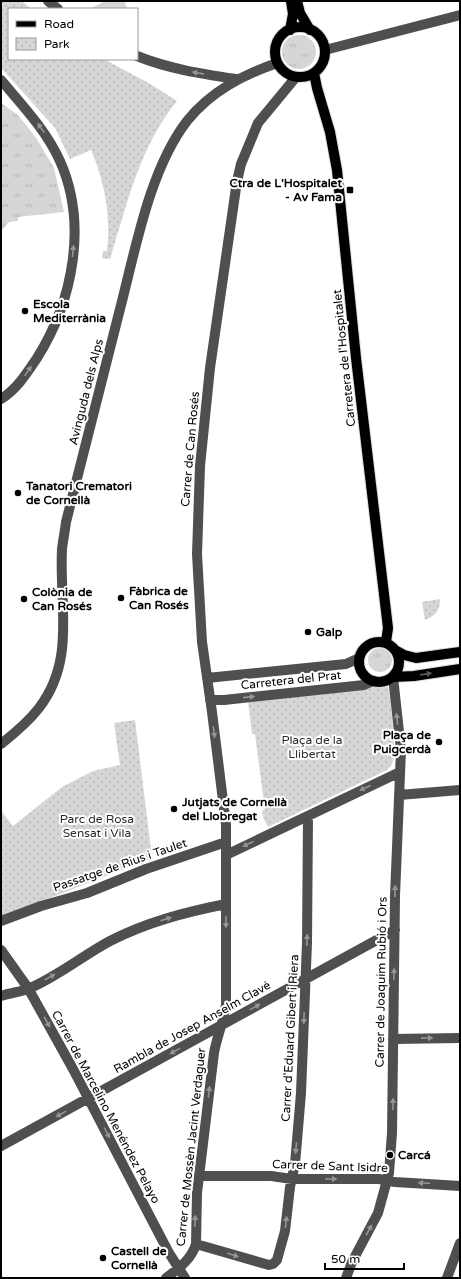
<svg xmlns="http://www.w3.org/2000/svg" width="461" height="1279" font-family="'Varela Round',sans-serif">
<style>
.grass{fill:url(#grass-tufts)}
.park{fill:url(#park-dots)}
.pitch{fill:#d6d6d6}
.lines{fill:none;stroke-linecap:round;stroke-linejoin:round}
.major-casing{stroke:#dbdbdb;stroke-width:12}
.minor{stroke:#4f4f4f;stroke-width:10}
.major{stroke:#000;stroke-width:10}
.oneway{fill:#959595}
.oneway2{fill:#595959}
.poi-dot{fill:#000;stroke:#fff;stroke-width:1.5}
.labels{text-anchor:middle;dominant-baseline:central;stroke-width:4;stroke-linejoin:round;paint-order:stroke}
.poi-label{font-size:12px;font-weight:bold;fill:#000;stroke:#fff;text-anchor:start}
.street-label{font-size:12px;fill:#000;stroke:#fff}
.park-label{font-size:12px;fill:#2d2d2d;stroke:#fff}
</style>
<defs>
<pattern id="grass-tufts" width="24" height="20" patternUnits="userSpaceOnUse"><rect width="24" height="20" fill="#d6d6d6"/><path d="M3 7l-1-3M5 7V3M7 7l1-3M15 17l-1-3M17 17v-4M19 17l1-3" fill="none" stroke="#b6b6b6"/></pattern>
<pattern id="park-dots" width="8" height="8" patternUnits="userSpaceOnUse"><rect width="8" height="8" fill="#d6d6d6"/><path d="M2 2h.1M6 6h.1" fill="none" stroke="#b6b6b6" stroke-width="1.8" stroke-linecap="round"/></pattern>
</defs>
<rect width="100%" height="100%" fill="#fff"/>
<path class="grass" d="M282 52a17 17 0 1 1 34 0a17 17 0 1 1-34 0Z
M 1,103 L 18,115 L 37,139 L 54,168 L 64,212 L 18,217 L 18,221 L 9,222 L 1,231 Z
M368 660a12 12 0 1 1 24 0a12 12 0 1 1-24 0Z"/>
<path class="park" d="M 1,1 L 22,1 L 31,9 L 9,9 L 9,59 L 104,59 L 152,85 L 177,101 C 140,146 127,204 110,259 L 102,258 L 103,251 L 107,251 C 111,217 105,182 91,150 L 70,159 L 55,128 L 1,68 Z
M 440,599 C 440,610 436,616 425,620 L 422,602 Z
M 386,685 L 389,689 L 394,735 L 394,757 L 392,764 L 387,770 L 268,827 L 263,817 L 262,811 L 265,810 L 255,734 L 252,734 L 248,700 Z
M 135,720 L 152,858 L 1,917 L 1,811 L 13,826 L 62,787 L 93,771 L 120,765 L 114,723 Z"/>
<path class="pitch" d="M 105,1 L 124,1 L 127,8 L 92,9 L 92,8 Z"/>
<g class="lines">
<g class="major-casing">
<path id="major" d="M 297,1 L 300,13 L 310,30
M275 52a25 25 0 1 1 50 0a25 25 0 1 1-50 0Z
M 290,30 L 293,14 L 291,1
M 314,73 L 317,88 L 330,132 L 337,170 L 356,358 L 388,628 L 386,642
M359 662a20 20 0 1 1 40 0a20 20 0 1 1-40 0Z
M 397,651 L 404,655 L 416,658 L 460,652
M 393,677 L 414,676 L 460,669"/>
</g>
<path class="minor" d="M 48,1 L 58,9
M 325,50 L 460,15
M 137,56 C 169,69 203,74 236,79
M 1,80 C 22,105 46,130 60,161 C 88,224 73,301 37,358 C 27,373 17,389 1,399
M 207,678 L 346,664 L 359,658
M 210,700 L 224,700 L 364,685 L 373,681
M 1,744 C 15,733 28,722 39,708 C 76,660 59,605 62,549 C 63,540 65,531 66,522 C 84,450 103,377 121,305 C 136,247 150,169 187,121 C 211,91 243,75 277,63
M 399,795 L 460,790
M 226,855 L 400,772
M 1,921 L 41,906 L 87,893 L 146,869 L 226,842
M 1,950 L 28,988 L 73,1069 L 169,1253 L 185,1278
M 1,996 C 10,993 19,992 28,989 C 57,977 82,956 110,941 C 147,922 186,912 226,904
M 393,1039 L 460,1038
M 1,1146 L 395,930
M 199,1176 L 271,1176 L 292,1179 L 379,1179 L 395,1182 L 460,1186
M 196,1244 L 269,1265 L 273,1264 L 277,1260 L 285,1231 L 290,1187 L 295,1164 L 301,1093 L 307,943 L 308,816
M 166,1278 C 179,1268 191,1260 196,1244 L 197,1193 L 214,1053 C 217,1036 224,1021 226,1004 L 226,825 L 212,712 L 202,642 L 197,554 L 200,466 L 210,368 L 237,181 L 241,164 L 258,123 L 296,77
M 346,1278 L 352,1262 L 378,1213 L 389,1173 L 392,1133 L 395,896 L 401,750 L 393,677
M 447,1278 L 460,1243"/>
<use href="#major" class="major"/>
</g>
<defs><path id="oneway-solid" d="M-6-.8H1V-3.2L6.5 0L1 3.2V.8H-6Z"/></defs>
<g class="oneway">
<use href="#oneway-solid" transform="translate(198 73) rotate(-169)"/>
<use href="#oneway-solid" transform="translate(41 128) rotate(-125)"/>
<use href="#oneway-solid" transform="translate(73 251) rotate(-85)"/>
<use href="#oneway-solid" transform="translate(28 371) rotate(-55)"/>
<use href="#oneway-solid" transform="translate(249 697) rotate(-6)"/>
<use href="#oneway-solid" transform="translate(397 719) rotate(-97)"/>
<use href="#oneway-solid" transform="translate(214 732) rotate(83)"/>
<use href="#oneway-solid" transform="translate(365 788) rotate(155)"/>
<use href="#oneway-solid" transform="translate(248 844) rotate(155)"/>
<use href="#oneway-solid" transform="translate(395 891) rotate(-88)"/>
<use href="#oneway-solid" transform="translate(166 919) rotate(-18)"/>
<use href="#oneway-solid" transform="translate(226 922) rotate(90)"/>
<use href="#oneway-solid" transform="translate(307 940) rotate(-89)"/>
<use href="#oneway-solid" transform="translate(394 974) rotate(-89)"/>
<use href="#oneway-solid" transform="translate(50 977) rotate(-29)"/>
<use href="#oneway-solid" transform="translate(255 1007) rotate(-29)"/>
<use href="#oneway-solid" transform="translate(304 1018) rotate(92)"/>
<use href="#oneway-solid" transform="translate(47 1022) rotate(61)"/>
<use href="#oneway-solid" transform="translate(427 1038) rotate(-1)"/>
<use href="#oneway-solid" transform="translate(175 1051) rotate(151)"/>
<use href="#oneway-solid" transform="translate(209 1092) rotate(-83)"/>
<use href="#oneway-solid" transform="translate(393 1104) rotate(-89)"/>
<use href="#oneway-solid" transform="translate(61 1114) rotate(151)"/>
<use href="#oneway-solid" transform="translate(107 1133) rotate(63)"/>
<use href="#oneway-solid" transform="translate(296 1148) rotate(95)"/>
<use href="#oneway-solid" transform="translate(331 1179)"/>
<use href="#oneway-solid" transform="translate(424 1183) rotate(-177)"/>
<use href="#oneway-solid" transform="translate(195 1221) rotate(-87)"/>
<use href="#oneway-solid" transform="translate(286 1222) rotate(-84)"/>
<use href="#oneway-solid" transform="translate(369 1230) rotate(-61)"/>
<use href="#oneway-solid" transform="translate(233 1255) rotate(17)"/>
</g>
<use class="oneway2" href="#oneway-solid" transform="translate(426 674) rotate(-8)"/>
<g class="poi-dot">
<rect x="346" y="186" width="8" height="8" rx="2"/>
<circle cx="25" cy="311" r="4"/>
<circle cx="18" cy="493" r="4"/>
<circle cx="121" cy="598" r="4"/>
<circle cx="24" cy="599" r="4"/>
<circle cx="308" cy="632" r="4"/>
<circle cx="439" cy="742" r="4"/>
<circle cx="174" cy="809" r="4"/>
<circle cx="390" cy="1155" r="4"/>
<circle cx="103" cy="1258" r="4"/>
</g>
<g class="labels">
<g class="poi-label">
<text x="342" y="183" text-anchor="end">Ctra de L'Hospitalet<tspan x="342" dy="14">- Av Fama</tspan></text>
<text x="33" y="304">Escola<tspan x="33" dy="14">Mediterrània</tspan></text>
<text x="26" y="486">Tanatori Crematori<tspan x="26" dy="14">de Cornellà</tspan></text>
<text x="129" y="591">Fàbrica de<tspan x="129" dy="14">Can Rosés</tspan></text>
<text x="32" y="592">Colònia de<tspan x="32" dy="14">Can Rosés</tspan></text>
<text x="316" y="632">Galp</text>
<text x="431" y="735" text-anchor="end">Plaça de<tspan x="431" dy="14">Puigcerdà</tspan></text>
<text x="182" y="802">Jutjats de Cornellà<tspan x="182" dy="14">del Llobregat</tspan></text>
<text x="398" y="1155">Carcá</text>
<text x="111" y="1251">Castell de<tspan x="111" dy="14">Cornellà</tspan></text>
</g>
<g class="street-label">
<text transform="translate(344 358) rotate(-96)">Carretera de l'Hospitalet</text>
<text transform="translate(86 392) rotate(-76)">Avinguda dels Alps</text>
<text transform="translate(190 449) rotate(-85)">Carrer de Can Rosés</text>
<text transform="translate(291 680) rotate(-6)">Carretera del Prat</text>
<text transform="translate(120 865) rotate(-19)">Passatge de Rius i Taulet</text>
<text transform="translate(381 982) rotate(-89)">Carrer de Joaquim Rubió i Ors</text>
<text transform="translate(192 1027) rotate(-29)">Rambla de Josep Anselm Clavé</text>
<text transform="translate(290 1038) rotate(-87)">Carrer d'Eduard Gibert i Riera</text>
<text transform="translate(106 1107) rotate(62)">Carrer de Marcelino Menéndez Pelayo</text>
<text transform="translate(191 1147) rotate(-84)">Carrer de Mossèn Jacint Verdaguer</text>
<text transform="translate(330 1166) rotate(2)">Carrer de Sant Isidre</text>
</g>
<g class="park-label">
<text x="312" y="740">Plaça de la<tspan x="312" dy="14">Llibertat</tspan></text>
<text x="97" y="819">Parc de Rosa<tspan x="97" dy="14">Sensat i Vila</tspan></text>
</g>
</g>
<rect width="461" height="1279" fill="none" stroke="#000000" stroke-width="4"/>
<rect x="8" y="8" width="130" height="52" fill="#ffffff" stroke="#999999"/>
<rect x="16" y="21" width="20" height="6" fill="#000000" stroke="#999999"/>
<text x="44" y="28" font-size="12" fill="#000000">Road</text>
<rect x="16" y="38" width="20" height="12" fill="url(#park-dots)" stroke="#999999"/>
<text x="44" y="48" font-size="12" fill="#000000">Park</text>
<path d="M325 1263v6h79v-6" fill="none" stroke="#000000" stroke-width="2"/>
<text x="331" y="1263" font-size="12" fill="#000000" stroke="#ffffff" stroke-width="3" paint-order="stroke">50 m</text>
</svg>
